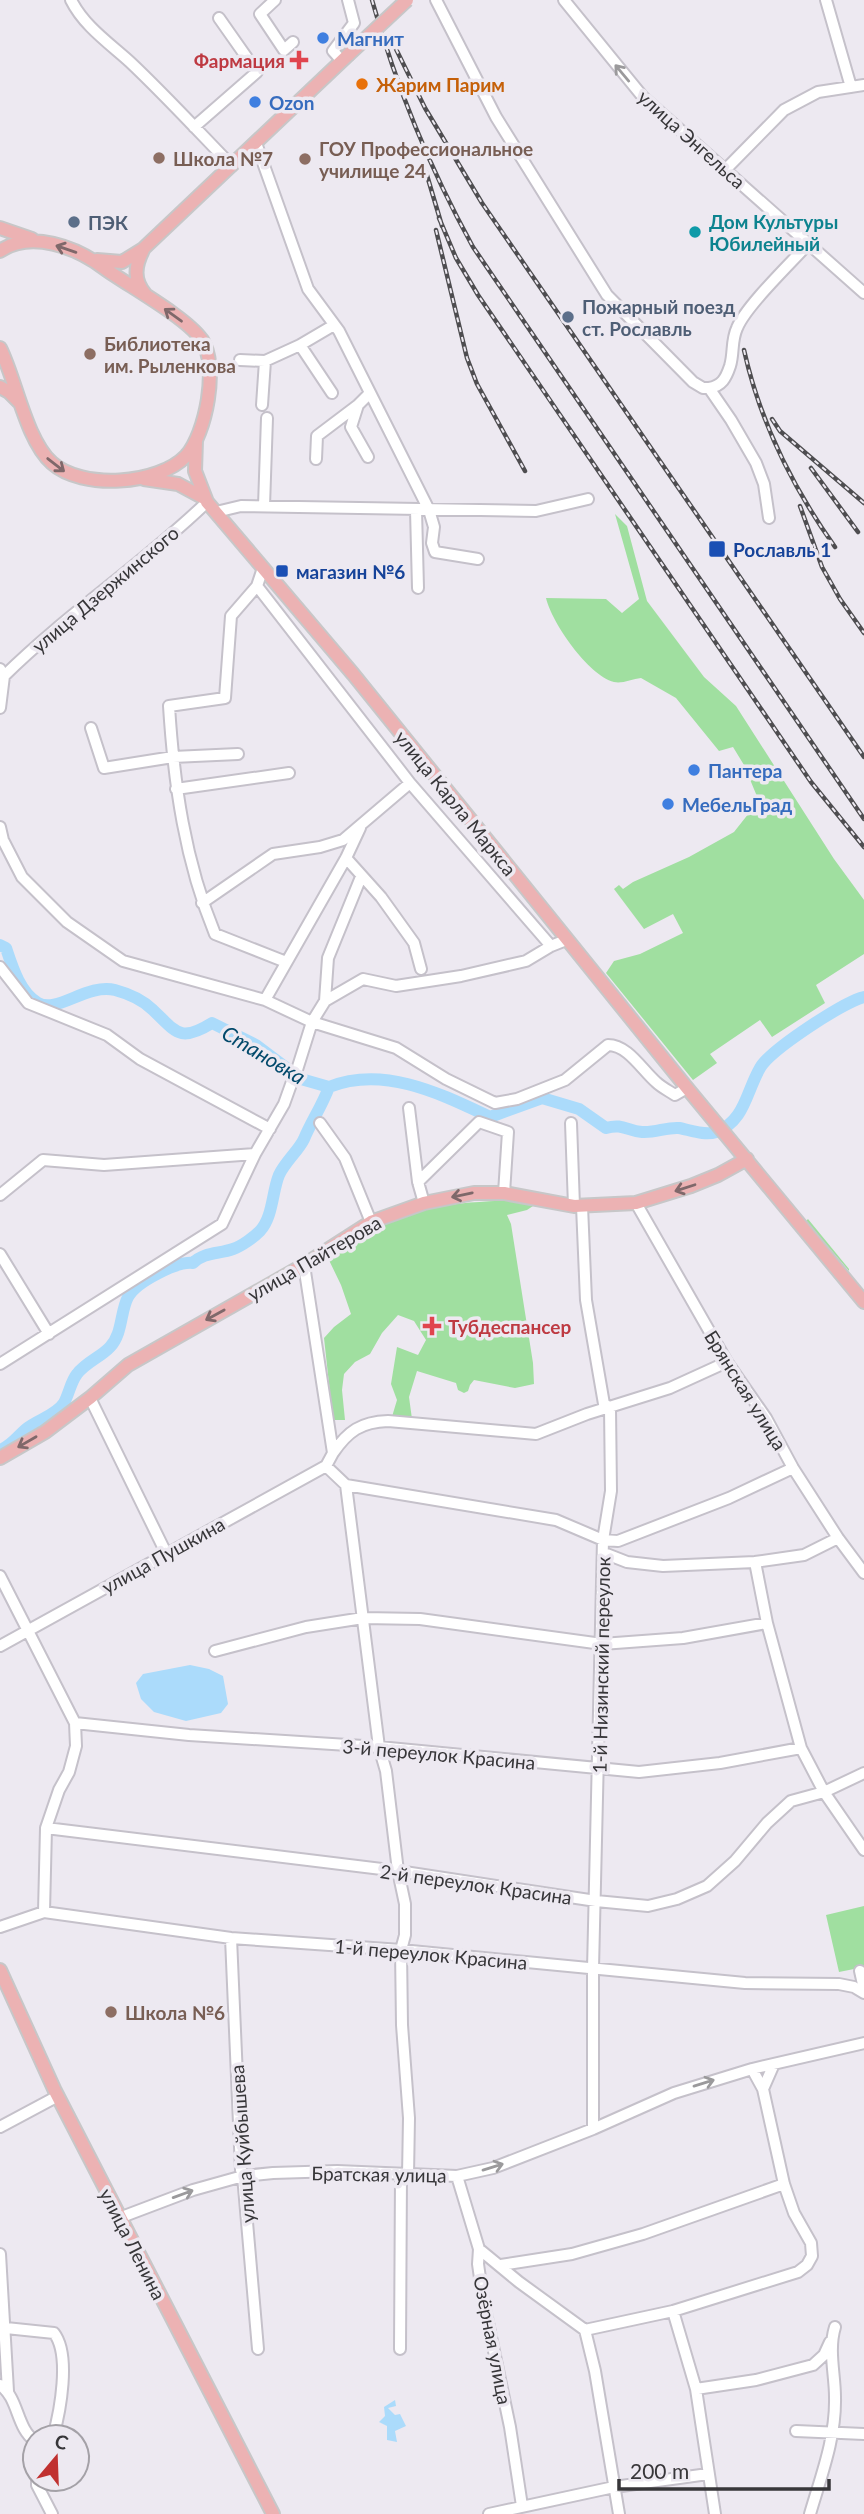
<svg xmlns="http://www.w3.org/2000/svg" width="864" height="2514" font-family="Lato,sans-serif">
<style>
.green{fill:#a0dfa0}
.water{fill:#abdbfb}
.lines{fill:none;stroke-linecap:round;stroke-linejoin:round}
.river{stroke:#abdbfb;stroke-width:12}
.minor-casing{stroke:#c5c1ca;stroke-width:14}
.major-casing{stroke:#c7c7c8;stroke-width:16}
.minor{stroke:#fff;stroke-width:10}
.major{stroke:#ecb2b3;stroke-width:12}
.rail-casing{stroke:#4e4d50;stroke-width:4.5}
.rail{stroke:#ede9f1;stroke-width:2;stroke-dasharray:5;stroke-linecap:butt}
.major-bridge-casing{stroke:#c7c7c8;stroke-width:16;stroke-linecap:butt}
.major-bridge{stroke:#ecb2b3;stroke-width:12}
.oneway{stroke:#9b9a9c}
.oneway2{stroke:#7f686a}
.shop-dot{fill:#3f7fe0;stroke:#ede9f1;stroke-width:2.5}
.health-dot{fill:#e0444e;stroke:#ede9f1;stroke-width:2.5}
.food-dot{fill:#e8710a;stroke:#ede9f1;stroke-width:2.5}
.education-dot{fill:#8d6e63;stroke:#ede9f1;stroke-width:2.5}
.service-dot{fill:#5c6f8a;stroke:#ede9f1;stroke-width:2.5}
.culture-dot{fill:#0f9aa8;stroke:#ede9f1;stroke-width:2.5}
.transit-dot{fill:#1a4fb4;stroke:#ede9f1;stroke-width:2.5}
.labels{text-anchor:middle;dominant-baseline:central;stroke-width:7;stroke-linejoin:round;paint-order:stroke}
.shop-label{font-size:19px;font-weight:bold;fill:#366cbe;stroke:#ede9f1;text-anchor:start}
.health-label{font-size:19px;font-weight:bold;fill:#be3a42;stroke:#ede9f1;text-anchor:end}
.food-label{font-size:19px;font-weight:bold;fill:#c56008;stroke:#ede9f1;text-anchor:start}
.street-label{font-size:19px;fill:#373639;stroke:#ede9f1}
.education-label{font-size:19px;font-weight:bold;fill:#785e54;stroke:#ede9f1;text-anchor:start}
.culture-label{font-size:19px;font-weight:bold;fill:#0d838f;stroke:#ede9f1;text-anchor:start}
.service-label{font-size:19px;font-weight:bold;fill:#4e5e75;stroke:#ede9f1;text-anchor:start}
.transit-label{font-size:19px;font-weight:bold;fill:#164399;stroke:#ede9f1;text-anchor:start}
.water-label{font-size:21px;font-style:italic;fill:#02496b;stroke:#ede9f1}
</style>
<rect width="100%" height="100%" fill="#ede9f1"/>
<path class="green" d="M 615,514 L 627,526 L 647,601 L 704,677 L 736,706 L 834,859 L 864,900 L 864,954 L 816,985 L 825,1003 L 772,1037 L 760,1020 L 710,1054 L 717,1063 L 693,1080 L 606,973 L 614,961 L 640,954 L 683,933 L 673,914 L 644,929 L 614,889 L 619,885 L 623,889 L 633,882 L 689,857 L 734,832 L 749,813 L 761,806 L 744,765 L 733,747 L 719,751 L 676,698 L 641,678 C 632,679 622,684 614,682 C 588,675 552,623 546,598 L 606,599 L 622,613 L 639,599 Z
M 513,1200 L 533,1206 L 527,1210 L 507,1215 L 511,1224 L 533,1363 L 534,1384 L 515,1388 L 474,1380 L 470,1385 L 468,1391 L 464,1393 L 458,1390 L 456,1383 L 417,1371 L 409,1397 L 412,1419 L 391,1420 L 397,1400 L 391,1384 L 397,1347 L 418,1355 L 426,1340 L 414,1321 L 398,1315 L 382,1333 L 370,1354 L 355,1362 L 344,1374 L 342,1390 L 345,1420 L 333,1420 L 324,1338 L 334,1327 L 351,1314 L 341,1285 L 327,1256 C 338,1247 351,1240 364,1233 C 418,1204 453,1203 513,1200 Z
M 808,1219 L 849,1269 L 849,1271 L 806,1221 Z
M 864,1906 L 864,1967 L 839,1972 L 826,1915 Z"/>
<path class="water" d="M 190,1665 L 209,1669 L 223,1676 L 228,1704 L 221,1713 L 186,1721 L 154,1712 L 141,1699 L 136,1683 L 143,1674 Z
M 395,2400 L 396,2406 L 388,2408 L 395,2415 L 400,2414 L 406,2426 L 395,2431 L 397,2442 L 387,2440 L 387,2426 L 379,2422 L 385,2416 L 384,2407 Z"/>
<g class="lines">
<path class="river" d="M 0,945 L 6,948 C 12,966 20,993 38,1003 C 57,1014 87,983 115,990 C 130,994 142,999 153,1010 C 176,1032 180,1043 212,1023 L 256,1045 L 301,1079 L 329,1087
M 329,1087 C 384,1065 441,1094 490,1117 L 542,1098 L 579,1109 L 606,1128 C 623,1123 627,1131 642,1132 C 655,1133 667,1127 679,1128 C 690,1130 705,1136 716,1132 C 745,1121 746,1092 760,1068 C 770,1050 845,1001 864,997
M 0,1450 C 11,1446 16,1438 25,1430 C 36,1420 56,1416 64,1403 C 69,1394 71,1381 77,1374 C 86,1362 101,1357 110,1347 C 123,1333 120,1312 128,1297 C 136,1282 177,1261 193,1263 C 204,1252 219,1254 233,1249 C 242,1246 254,1237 260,1231 C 273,1217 272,1192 279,1175 C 285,1162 299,1150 304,1139 C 311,1122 322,1106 329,1087"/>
<g class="minor-casing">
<path id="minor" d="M 71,0 C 84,26 109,43 130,62 C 165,95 198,131 232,166
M 275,0 L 260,14 L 284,50 L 293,42
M 436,0 L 496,117 L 607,295 L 693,382 L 703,388 L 709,388 L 731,420 L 756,463 L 764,484 L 769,518
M 564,0 L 643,97 L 864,293
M 826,0 L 851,87
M 342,61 L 333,51 L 354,23 L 348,0
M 194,127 L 257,72 L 219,18
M 256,143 L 308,289 L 339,331 L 429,510 L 434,527 L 432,543 L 435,552 L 478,559
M 725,170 L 784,110 L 818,92 L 864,85
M 300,345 L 332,393
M 240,360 L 265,361
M 709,388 C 722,386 726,378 730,366 C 734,353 731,341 737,328 C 746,306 790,264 808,244
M 262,405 L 265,361 L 300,345 L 334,325
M 358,405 L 351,427 L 368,457
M 316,459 L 317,436 L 358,405 L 370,393
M 264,506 L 267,418
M 416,510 L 418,588
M 216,512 L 241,506 L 536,511 L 588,499
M 263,568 L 257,586 L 231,616 L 225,698 L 169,706 C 174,785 185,861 215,934 L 286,962
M 257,586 L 410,783 L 551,946
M 0,669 L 4,676 L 0,708
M 4,676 C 68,613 143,564 207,502
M 91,728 L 104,768 L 173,757 L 238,754
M 176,789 L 289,773
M 0,827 L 3,840 L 22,877 L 67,922 L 123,961 L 265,1000 L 312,1022 L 396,1048 L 446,1079 L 495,1103 L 517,1099 L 565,1080 L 608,1045 C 628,1045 642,1070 656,1082 C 661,1087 669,1091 675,1095 L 687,1088
M 346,858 L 381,897 L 414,943 L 421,969
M 202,903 L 273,854 L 320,847 L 343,840 L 410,783
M 0,967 L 28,1003 L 107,1035 L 140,1059 L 270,1129
M 265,1000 L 346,858 L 360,828
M 325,1001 L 328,958 L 361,877
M 296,1073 L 312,1022 L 325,1001 L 363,979 L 396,986 L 461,976 L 526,961 L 551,946 L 566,940
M 409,1108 L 418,1182 L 424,1203
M 320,1123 L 345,1158 L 371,1222
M 571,1123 L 574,1206
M 418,1182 L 479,1122 L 508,1132 L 504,1193
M 0,1195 L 43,1160 L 104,1165 L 255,1154
M 636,1203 L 727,1362 L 766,1418 L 793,1468 L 838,1538 L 864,1573
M 582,1206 L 586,1300 L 604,1404 L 610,1408 L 611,1491 L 603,1540 L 593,1969 L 593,2129
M 0,1254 L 49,1334
M 304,1265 L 333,1453 L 326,1466 L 346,1485
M 0,1364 L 222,1224 L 255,1154 L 284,1104 L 294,1076
M 90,1398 L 166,1553
M 333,1453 C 348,1431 361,1422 388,1421 L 536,1434 L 587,1414 L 670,1388 L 727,1362
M 346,1485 L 379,1747 L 386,1771 L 398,1871 L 405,1904 L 405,1935 L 401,1950 L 402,2025 L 409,2118 L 408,2175
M 346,1485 L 556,1520 L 603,1540 L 618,1541 L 729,1498 L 793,1468
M 604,1553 L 627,1562 L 663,1566 L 755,1562 L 804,1555 L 838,1538
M 755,1562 L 767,1623 L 801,1748 L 824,1792 L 864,1850
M 0,1576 L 75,1723 L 76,1746 L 69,1772 L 59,1790 L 46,1828 L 44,1912
M 0,1646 L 326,1466
M 215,1651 L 306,1627 L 363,1618 L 420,1619 L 602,1644 L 683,1638 L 767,1623
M 75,1723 L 189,1735 L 379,1747 L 639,1772 L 720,1763 L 801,1748
M 46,1828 L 398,1871 L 596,1901 L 648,1906 L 677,1899 L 707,1886 L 735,1861 L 767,1823 L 791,1801 L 824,1792 L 864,1773
M 0,1927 L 44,1912 L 231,1938 L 401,1950 L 745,1983 L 839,1984 L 854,1987 L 864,1993
M 231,1938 L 241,2170 L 243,2176 L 258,2349
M 860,1971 L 864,1989
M 763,2089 L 774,2064
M 0,2127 L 58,2096
M 457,2176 L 479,2249 L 478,2264 L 483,2299 L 510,2427 L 522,2506
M 119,2218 L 193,2190 L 243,2176 L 273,2173 L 337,2171 L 457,2176 L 493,2168 L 593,2129 L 674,2093 L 752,2069 L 864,2043
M 479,2249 L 519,2282 L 585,2330 L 673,2311 L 798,2272 L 807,2265 L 812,2256 L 811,2243 L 794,2213 L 784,2184 L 763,2089 L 752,2069
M 0,2254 L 8,2391
M 501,2265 L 572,2254 L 643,2234 L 784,2184
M 673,2311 L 696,2389 L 715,2514
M 6,2328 L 54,2333 C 71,2355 60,2412 53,2437
M 585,2330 L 595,2371 L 619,2514
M 400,2349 L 401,2176
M 0,2385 C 19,2398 16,2428 35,2441
M 696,2389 L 756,2380 L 813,2365 L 824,2355 L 830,2342
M 796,2431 L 864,2434
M 37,2479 L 37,2485 L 52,2514
M 489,2514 L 614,2487 L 708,2474
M 810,2514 C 821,2476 836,2438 835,2397 C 835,2374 828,2350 835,2327"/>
</g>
<g class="major-casing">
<path id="major" d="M 0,228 L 32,239
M 143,250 C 135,266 133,279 145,294
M 0,251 C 31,230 76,247 104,268 C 129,286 186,317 202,340 C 219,366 206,434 186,456 C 158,485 82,490 52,463 C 26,440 16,380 0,348
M 97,260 L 122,262 L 143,249 L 348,55
M 0,387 L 9,392 L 19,402
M 196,440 L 195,471 L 207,502 L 353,674 L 687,1088 L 864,1302
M 144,479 L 178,484 L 204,498
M 0,1458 L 45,1432 L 90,1398 L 128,1365 L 304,1265 L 371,1222 L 424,1203 L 474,1193 L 504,1193 L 574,1206 L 636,1203 L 691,1186 L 718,1175 L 747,1159
M 0,1970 L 55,2091 L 273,2514"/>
</g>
<use href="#minor" class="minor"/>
<use href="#major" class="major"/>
<g class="rail-casing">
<path id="rail" d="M 372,0 C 396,86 430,169 473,247 L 864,819
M 396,49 L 425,108 L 482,203 L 864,757
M 426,172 L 442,226
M 439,218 L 456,258 L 478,295 L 811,782 L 864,847
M 436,230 L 467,358 L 477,384 L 525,471
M 744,350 C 760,422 793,488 835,547
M 772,419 L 780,431 L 864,503
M 811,468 L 858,532
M 800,506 L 822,567 L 840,599 L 864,633"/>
</g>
<use href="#rail" class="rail"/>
<g class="major-bridge-casing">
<path id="major-bridge" d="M 348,55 L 407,0"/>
</g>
<use href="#major-bridge" class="major-bridge"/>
</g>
<defs><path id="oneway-shaft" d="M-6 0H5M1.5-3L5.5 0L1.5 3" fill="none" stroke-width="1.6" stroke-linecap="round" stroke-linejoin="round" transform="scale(1.75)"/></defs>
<g class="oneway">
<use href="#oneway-shaft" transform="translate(622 73) rotate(-130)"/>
<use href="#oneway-shaft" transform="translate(704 2083) rotate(-17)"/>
<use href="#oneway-shaft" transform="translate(493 2167) rotate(-17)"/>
<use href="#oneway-shaft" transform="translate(183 2194) rotate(-20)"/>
</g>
<g class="oneway2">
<use href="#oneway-shaft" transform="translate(66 249) rotate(-161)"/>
<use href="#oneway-shaft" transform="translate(173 315) rotate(-144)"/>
<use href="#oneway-shaft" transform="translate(56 465) rotate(38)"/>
<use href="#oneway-shaft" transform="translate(685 1188) rotate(162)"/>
<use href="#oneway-shaft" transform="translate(462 1195) rotate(168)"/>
<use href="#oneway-shaft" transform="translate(215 1315) rotate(151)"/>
<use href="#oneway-shaft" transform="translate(27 1442) rotate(150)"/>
</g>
<g class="shop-dot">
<circle cx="323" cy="38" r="7"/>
<circle cx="255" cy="102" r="7"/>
<circle cx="694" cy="770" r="7"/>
<circle cx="668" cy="804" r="7"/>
</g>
<g class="health-dot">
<path d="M295.5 49.5h7v7h7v7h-7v7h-7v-7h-7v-7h7z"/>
<path d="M428.5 1315.5h7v7h7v7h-7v7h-7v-7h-7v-7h7z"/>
</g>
<circle class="food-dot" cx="362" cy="84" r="7"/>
<g class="education-dot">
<circle cx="159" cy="158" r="7"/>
<circle cx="305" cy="159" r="7"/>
<circle cx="90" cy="354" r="7"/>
<circle cx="111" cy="2012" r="7"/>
</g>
<g class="service-dot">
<circle cx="74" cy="222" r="7"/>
<circle cx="568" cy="317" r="7"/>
</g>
<circle class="culture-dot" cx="695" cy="232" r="7"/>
<g class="transit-dot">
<rect x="708" y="540" width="18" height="18" rx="3.5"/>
<rect x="275" y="564" width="14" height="14" rx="3.5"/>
</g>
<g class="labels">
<g class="shop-label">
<text x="337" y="38">Магнит</text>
<text x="269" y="102">Ozon</text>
<text x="708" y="770">Пантера</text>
<text x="682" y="804">МебельГрад</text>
</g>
<g class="health-label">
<text x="285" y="60">Фармация</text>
<text x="448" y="1326" text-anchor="start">Тубдеспансер</text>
</g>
<g class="food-label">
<text x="376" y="84">Жарим Парим</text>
</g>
<g class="street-label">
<text transform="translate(692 139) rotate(42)">улица Энгельса</text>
<text transform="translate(105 589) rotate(-40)">улица Дзержинского</text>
<text transform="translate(456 803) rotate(51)">улица Карла Маркса</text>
<text transform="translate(314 1258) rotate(-30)">улица Пайтерова</text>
<text transform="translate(746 1390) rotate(58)">Брянская улица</text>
<text transform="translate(163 1555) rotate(-29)">улица Пушкина</text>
<text transform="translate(601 1665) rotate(-89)">1-й Низинский переулок</text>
<text transform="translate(439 1754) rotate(5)">3-й переулок Красина</text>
<text transform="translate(476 1884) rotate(8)">2-й переулок Красина</text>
<text transform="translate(431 1954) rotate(5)">1-й переулок Красина</text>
<text transform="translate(242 2144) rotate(-94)">улица Куйбышева</text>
<text transform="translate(379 2174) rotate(1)">Братская улица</text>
<text transform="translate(133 2244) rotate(63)">улица Ленина</text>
<text transform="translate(493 2340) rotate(79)">Озёрная улица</text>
</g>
<g class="education-label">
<text x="319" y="148">ГОУ Профессиональное<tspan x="319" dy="22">училище 24</tspan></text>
<text x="173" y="158">Школа №7</text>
<text x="104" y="343">Библиотека<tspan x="104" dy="22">им. Рыленкова</tspan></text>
<text x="125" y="2012">Школа №6</text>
</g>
<g class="culture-label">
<text x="709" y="221">Дом Культуры<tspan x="709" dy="22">Юбилейный</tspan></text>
</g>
<g class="service-label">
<text x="88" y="222">ПЭК</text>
<text x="582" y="306">Пожарный поезд<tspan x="582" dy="22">ст. Рославль</tspan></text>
</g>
<g class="transit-label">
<text x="733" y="549">Рославль 1</text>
<text x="296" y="571">магазин №6</text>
</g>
<g class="water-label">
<text transform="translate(264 1054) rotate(31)">Становка</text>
</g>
</g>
<g transform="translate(56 2458) rotate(19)"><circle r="33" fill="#ede9f1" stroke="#a4a1a7" stroke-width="2"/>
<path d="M0-5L12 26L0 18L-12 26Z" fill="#c03130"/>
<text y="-10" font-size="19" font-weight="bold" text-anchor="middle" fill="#373639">С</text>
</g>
<path d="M619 2479v10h210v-10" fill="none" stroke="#373639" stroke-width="3.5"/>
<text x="630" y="2479" font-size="21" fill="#373639" stroke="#ede9f1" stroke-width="5" paint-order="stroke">200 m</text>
</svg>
